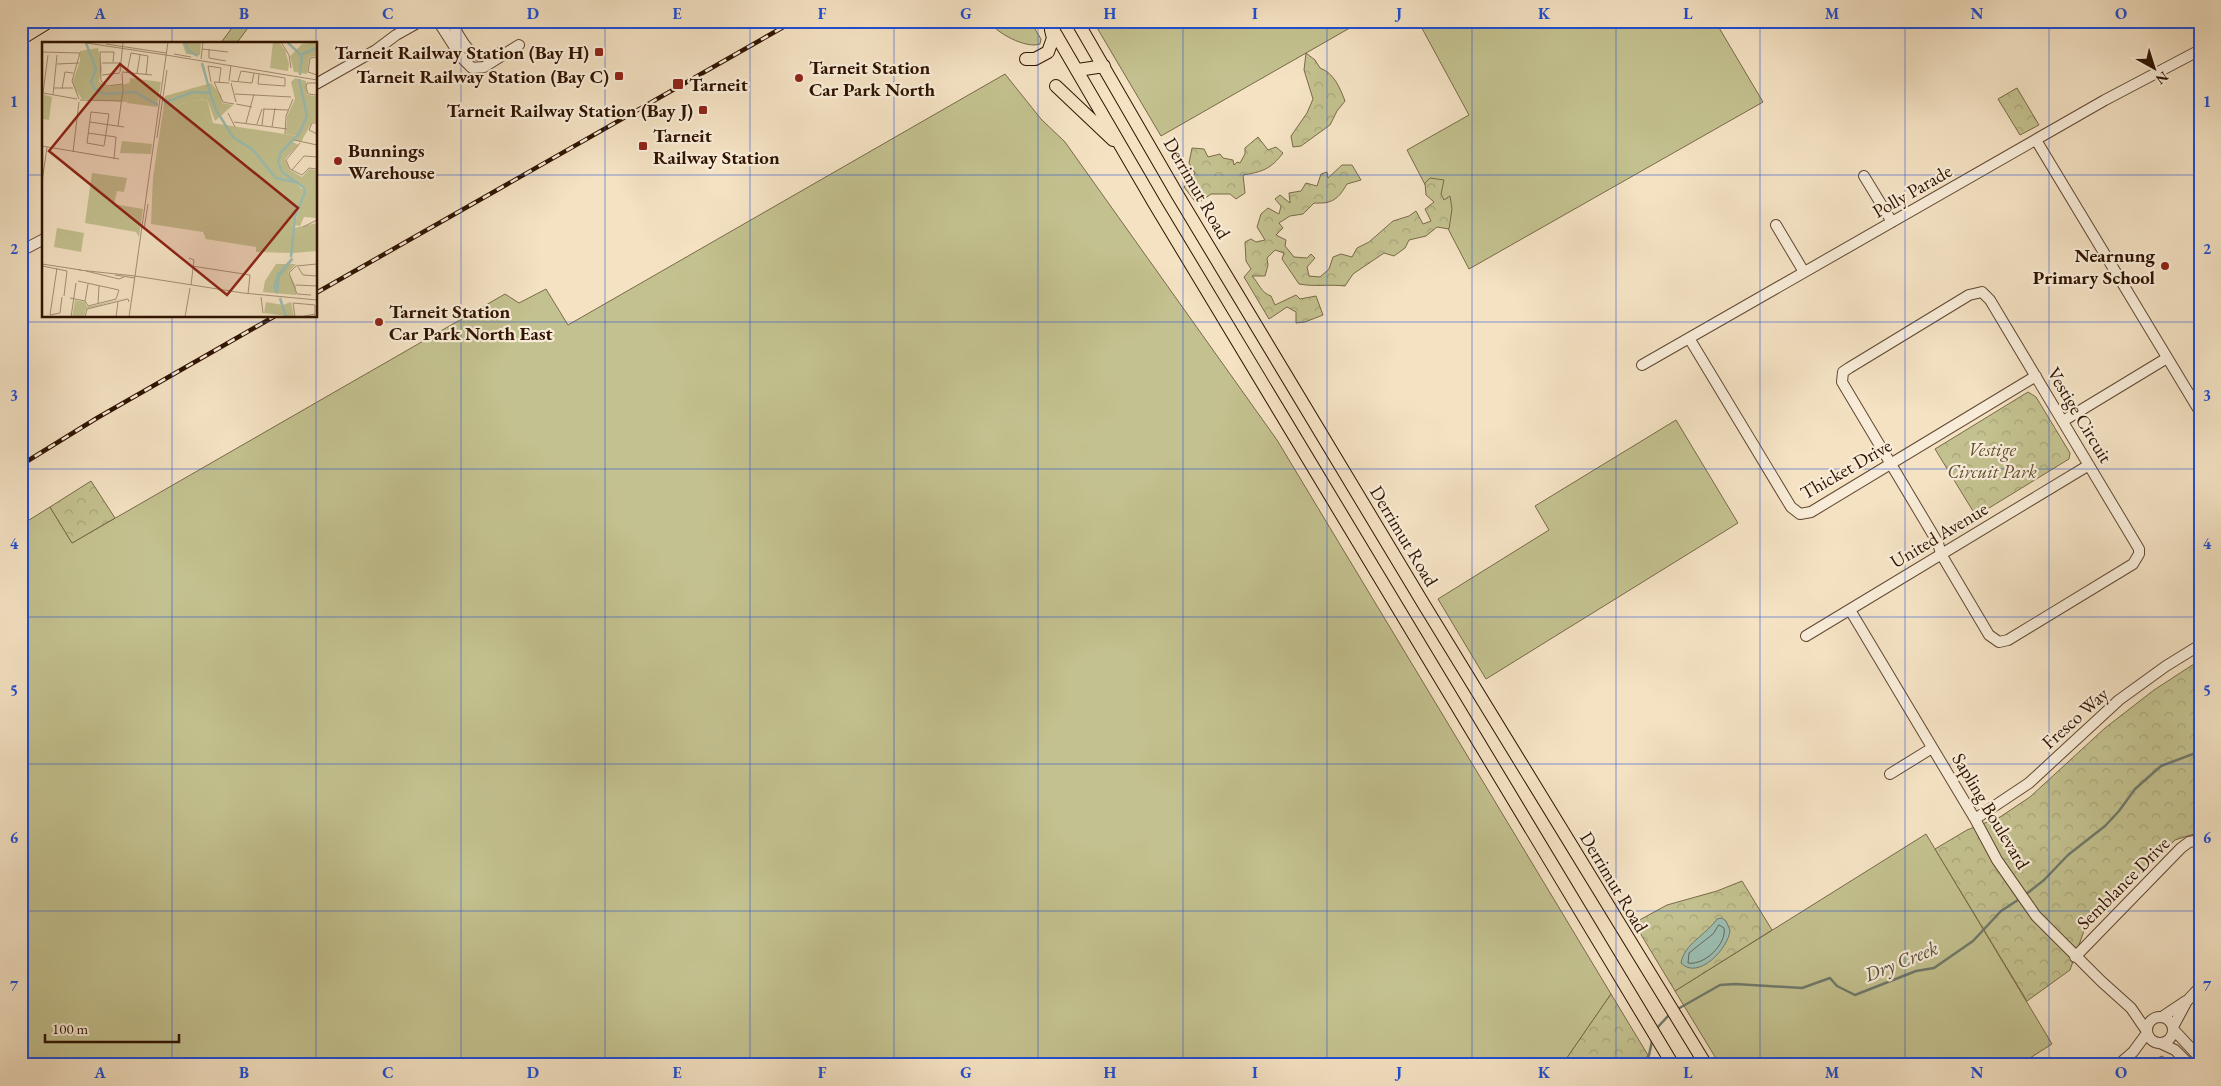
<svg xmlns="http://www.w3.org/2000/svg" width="2221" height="1086" font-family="'EB Garamond',serif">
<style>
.grass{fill:#c3c18f;stroke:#796a48}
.forest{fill:url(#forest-crowns);stroke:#796a48}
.water{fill:#9cbeb2;stroke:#707a6b}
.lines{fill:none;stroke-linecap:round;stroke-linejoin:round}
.shore{stroke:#666859;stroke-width:1}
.stream{stroke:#707a6b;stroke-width:2.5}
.minor-casing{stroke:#604731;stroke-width:12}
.major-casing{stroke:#2f1300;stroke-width:14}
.highway-casing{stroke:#2f1300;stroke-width:17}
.minor{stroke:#f8ecd8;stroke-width:10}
.major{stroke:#f4e2c3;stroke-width:12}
.highway{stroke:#f4e2c3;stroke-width:15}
.rail-casing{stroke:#2f1300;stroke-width:4.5}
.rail{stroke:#f8ecd8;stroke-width:2.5;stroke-dasharray:8;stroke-linecap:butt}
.grid{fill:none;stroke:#1d4ed8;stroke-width:1;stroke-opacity:0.55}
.poi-dot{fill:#8f2418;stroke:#f8ecd8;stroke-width:2}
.labels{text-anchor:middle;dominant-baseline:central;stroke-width:4.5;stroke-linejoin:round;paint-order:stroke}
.poi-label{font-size:19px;font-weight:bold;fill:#2f1300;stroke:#f8ecd8;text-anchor:start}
.street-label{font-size:19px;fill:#2f1300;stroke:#f8ecd8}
.park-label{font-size:19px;font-style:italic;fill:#635032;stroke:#f8ecd8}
.water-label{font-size:20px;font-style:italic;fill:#554f3e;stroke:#f8ecd8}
.inset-river{fill:none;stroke:#9cbeb2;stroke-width:2.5}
.inset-road{fill:none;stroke:#a58f75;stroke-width:1}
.view{fill:#8f2418;fill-opacity:0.15;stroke:#8f2418;stroke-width:2.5}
.inset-edge{fill:none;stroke:#2f1300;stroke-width:2.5}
.neatline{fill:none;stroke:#1d4ed8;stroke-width:2}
.grid-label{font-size:16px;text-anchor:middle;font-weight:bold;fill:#1d4ed8}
</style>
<defs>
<pattern id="forest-crowns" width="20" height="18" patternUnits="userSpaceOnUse" patternTransform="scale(1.25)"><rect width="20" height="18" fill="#c3c18f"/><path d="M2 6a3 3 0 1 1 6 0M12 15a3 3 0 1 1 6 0" fill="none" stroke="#a8a57a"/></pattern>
</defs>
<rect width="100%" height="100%" fill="#f4e2c3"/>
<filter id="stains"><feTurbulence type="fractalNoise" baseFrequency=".004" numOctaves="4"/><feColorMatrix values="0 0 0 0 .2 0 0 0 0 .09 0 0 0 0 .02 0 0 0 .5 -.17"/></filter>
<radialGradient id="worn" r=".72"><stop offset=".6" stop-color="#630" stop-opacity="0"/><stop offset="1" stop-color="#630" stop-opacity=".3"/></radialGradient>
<path class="grass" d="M 237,21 L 253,21 L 236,44 L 220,44 Z
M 989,21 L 1030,21 L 1041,39 L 1040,44 C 1026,49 996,33 989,21 Z
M 1093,21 L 1362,21 L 1161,136 Z
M 1418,21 L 1715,21 L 1763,102 L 1469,269 L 1407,150 L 1469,115 Z
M 1005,74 L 1041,119 L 1065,142 L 1277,440 L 1611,994 L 1562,1065 L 21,1065 L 21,525 L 50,507 L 72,543 L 505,294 L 519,303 L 546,289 L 568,325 Z
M 1676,420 L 1738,523 L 1486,679 L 1438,599 L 1549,530 L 1535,506 Z
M 1926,834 L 2052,1044 L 2019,1065 L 1720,1065 L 1675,991 Z"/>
<path class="forest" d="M 1306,53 L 1315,60 L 1320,68 C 1334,73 1340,88 1345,101 L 1337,111 L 1330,125 L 1301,146 L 1293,147 L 1291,136 L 1307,113 L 1313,99 L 1304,70 Z
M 2017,88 L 2039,125 L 2020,135 L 1998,99 Z
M 1258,137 L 1268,150 L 1276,147 L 1283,153 C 1271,169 1262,172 1243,175 L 1245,193 L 1236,199 L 1230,194 L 1211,194 L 1197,204 L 1184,187 L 1195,173 L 1189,163 L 1192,148 L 1204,149 L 1208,157 L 1220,154 L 1223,158 L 1233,160 L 1234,165 L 1237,162 L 1240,163 L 1245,154 L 1245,148 Z
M 1342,165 L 1352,165 L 1361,180 L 1347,184 C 1338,199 1333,204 1314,203 L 1303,214 L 1290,216 L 1279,223 L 1283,228 L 1276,235 L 1286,240 L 1285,246 L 1294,257 L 1307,258 L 1311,254 L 1315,258 L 1307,267 L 1309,276 L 1320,277 L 1329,269 L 1333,257 L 1341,254 L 1352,257 L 1357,248 L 1369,242 L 1393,221 L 1409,216 L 1416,211 L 1423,224 L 1431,221 L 1425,209 L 1434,202 L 1426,195 L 1425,183 L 1430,178 L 1444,180 L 1441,194 L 1444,200 L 1450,196 L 1452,209 L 1449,229 L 1437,227 L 1426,236 L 1409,240 L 1405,248 L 1394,256 L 1384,253 L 1353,274 L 1345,286 C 1329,284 1315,287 1299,284 L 1282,259 L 1284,253 L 1275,250 L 1267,258 L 1268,265 L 1265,276 L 1252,276 C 1259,283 1261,293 1271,296 L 1275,305 L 1296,295 L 1300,299 L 1316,296 L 1323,315 L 1305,322 L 1296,323 L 1296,312 L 1287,307 L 1269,319 L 1244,277 L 1251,269 L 1246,261 L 1245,242 L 1251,239 L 1256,242 L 1265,240 L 1257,227 L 1261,214 L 1268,208 L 1279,214 L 1281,206 L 1275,199 L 1280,195 L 1290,203 L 1289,193 L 1301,191 L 1306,183 L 1317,186 L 1321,174 L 1327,172 L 1328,178 Z
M 2028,392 L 2036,397 L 2070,453 L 2069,459 L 1976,516 L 1935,449 Z
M 91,481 L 115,518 L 72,543 L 50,507 Z
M 2200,660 L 2200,832 L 2175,840 L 2085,928 L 2070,970 L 2027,1001 L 1935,849 L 1967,830 L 2000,817 L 2030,797 L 2105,728 L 2154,690 Z
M 1742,881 L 1772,930 L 1675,991 L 1634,923 L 1667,905 L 1717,891 Z
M 1611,994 L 1654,1065 L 1562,1065 Z
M 2162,1056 L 2174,1065 L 2142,1065 Z"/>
<path class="water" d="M 1722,918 L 1726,921 L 1730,930 C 1729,948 1698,981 1681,963 C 1684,944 1706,935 1717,919 Z"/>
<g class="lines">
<path class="shore" d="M 1719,925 L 1724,928 C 1727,944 1704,966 1688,963 L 1689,953 L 1713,934 Z"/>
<path class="stream" d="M 2025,895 L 2044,880 L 2068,855 L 2105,826 L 2119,811 L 2135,789 L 2161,766 L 2193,754 L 2200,758
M 1676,1010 L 1720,985 L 1735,984 L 1802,988 L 1830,978 L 1837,986 L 1855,995 L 1916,971 L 1934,968 L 1973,941 L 2001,911 L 2021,898
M 1656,1029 L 1669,1015
M 1642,1065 L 1649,1055 L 1652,1041"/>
<g class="minor-casing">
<path id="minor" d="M 438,21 L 461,57 L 472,68 L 484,67 L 519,45
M 451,21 C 463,44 471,64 499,53
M 316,84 L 376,50 L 396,35 L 421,21
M 2036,140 L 2200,412
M 1864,176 L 1892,222
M 1776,225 L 1804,272
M 21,251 L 44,239
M 1982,292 L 1990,300 L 2139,549 L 2139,554 L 2133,564 L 2008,640 L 1999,642 L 1989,635 L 1941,554 L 1938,543 L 1842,382 L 1843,372 L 1849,368 L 1969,295 Z
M 1689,338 L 1791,507 L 1800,514 L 1811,512 L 2036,376
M 1642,365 L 2105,100 L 2200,50
M 2063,421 L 2167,358
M 1850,610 L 1975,819 L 1997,860 L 2036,916 L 2101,981 L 2131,1008 L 2146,1030
M 1806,636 L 2089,465
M 1890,774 L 1932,748
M 1975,819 L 2029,783 L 2119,700 L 2166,666 L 2200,645
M 2075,957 L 2181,848 L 2189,842 L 2200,840
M2147 1030a13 13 0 1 1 26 0a13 13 0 1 1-26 0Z
M 2162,1017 L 2186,1001
M 2173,1027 L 2187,1001 L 2200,987
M 2173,1029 L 2200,1058
M 2160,1043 L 2175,1050 L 2190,1065
M 2118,1065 L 2133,1052 L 2147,1033"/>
</g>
<g class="major-casing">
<path id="major" d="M 1048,21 L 1154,203 L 1673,1065
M 1077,21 L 1177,194 L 1423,603 L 1706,1065
M 1026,59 L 1035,59 L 1048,52 L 1053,38 L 1051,30
M 1078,70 L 1104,66
M 1056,86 L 1113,140"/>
</g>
<g class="highway-casing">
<path id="highway" d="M 21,37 L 47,21"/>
</g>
<use href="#minor" class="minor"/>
<use href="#major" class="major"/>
<use href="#highway" class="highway"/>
<g class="rail-casing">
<path id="rail" d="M 316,293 L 794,21
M 21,465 L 97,418 L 275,316"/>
</g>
<use href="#rail" class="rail"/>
</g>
<path class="grid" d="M 172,21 L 172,44M 316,21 L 316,1065M 461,21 L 461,1065M 605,21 L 605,1065M 750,21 L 750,1065M 894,21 L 894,1065M 1038,21 L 1038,1065M 1183,21 L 1183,1065M 1327,21 L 1327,1065M 1472,21 L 1472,1065M 1616,21 L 1616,1065M 1760,21 L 1760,1065M 1905,21 L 1905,1065M 2049,21 L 2049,1065M 21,175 L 44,175M 316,175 L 2200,175M 172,316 L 172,1065M 21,322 L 2200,322M 21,469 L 2200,469M 21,617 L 2200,617M 21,764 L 2200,764M 21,911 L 2200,911"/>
<g class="poi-dot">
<rect x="594" y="47" width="10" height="10" rx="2.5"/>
<rect x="614" y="71" width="10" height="10" rx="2.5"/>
<circle cx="799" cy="78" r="5"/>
<rect x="672" y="78" width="12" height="12" rx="2.5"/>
<rect x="698" y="105" width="10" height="10" rx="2.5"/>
<rect x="638" y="141" width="10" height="10" rx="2.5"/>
<circle cx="338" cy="161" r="5"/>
<circle cx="2165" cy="266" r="5"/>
<circle cx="379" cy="322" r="5"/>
</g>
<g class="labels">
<g class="poi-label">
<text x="589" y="52" text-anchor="end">Tarneit Railway Station (Bay H)</text>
<text x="809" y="67">Tarneit Station<tspan x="809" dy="22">Car Park North</tspan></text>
<text x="609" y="76" text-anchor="end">Tarneit Railway Station (Bay C)</text>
<text x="689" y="84">Tarneit</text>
<text x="693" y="110" text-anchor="end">Tarneit Railway Station (Bay J)</text>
<text x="653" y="135">Tarneit<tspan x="653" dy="22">Railway Station</tspan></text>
<text x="348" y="150">Bunnings<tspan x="348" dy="22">Warehouse</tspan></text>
<text x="2155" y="255" text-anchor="end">Nearnung<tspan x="2155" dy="22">Primary School</tspan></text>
<text x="389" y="311">Tarneit Station<tspan x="389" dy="22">Car Park North East</tspan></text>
</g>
<g class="street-label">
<text transform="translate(1197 188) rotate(60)">Derrimut Road</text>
<text transform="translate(1912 191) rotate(-30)">Polly Parade</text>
<text transform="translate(2080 415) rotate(59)">Vestige Circuit</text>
<text transform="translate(1846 469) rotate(-30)">Thicket Drive</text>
<text transform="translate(1939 535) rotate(-31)">United Avenue</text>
<text transform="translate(1404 536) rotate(59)">Derrimut Road</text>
<text transform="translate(2075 718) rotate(-42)">Fresco Way</text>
<text transform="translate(1991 811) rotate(59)">Sapling Boulevard</text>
<text transform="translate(1614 882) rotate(59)">Derrimut Road</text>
<text transform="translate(2123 883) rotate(-45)">Semblance Drive</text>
</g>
<g class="park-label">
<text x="1992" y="449">Vestige<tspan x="1992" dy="22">Circuit Park</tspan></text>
</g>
<g class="water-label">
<text transform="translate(1901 961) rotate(-22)">Dry Creek</text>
</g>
</g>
<g transform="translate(42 42)">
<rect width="275" height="275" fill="#f4e2c3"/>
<path d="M 88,36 L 119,40 L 115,65 L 85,61 ZM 165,57 L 171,81 L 255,94 L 239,110 L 236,123 L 263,150 L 253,175 L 250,211 L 214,210 L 214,205 L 164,197 L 161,190 L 109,182 L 111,135 L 121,69 L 148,59 ZM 80,99 L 110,102 L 109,112 L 78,111 ZM 50,131 L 85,136 L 82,150 L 75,149 L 72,162 L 101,167 L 97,195 L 94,190 L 43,181 ZM 15,186 L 42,191 L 39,210 L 12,205 Z" fill="#c3c18f"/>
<path d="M 140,0 L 159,0 L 158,13 L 144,12 ZM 231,0 L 237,0 L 243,8 L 247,22 L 246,29 L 228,26 ZM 275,0 L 275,14 L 267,15 L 265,32 L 252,30 L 248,14 L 260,2 ZM 56,6 L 60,27 L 57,39 L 65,45 L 88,41 L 85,60 L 40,57 L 33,47 L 31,39 L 38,19 L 38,9 ZM 253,36 L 264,39 L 265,53 L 275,54 L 275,80 L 270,80 L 259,100 L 252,97 L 255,94 L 244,92 L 245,74 L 253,57 L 249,40 ZM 169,41 L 179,53 L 180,61 L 191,63 L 173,79 L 165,57 L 148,59 L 121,69 L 123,54 ZM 0,52 L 10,55 L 7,78 L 0,77 ZM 250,99 L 256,103 L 243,117 L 248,128 L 260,135 L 267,127 L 275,128 L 274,176 L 262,175 L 258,184 L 252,183 L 263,150 L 261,145 L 240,130 L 236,120 L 239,110 ZM 275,181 L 275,209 L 250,211 L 252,186 ZM 234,222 L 254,222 L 246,231 L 254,244 L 254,253 L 221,250 L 223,239 ZM 88,255 L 44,267 L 42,275 L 30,275 L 33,258 L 43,260 L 45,265 ZM 224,260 L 241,263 L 249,260 L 252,275 L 222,271 Z" fill="#c3c18f"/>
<path d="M 250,215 L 251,218 L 238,235 L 236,252 L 233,251 L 231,245 L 235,232 Z" fill="#9cbeb2"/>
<path class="inset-river" d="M 143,0 L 147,9 L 156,14M 245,0 L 259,13M 44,1 L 54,27 L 49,40 L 52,46 L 62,52 L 93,50 L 116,63M 160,21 L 168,50M 258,33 L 260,12 L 275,6M 122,61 L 150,50 L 168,51 L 174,68 L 191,95 L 211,108 L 234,136 L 253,140M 249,215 L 253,175 L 263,150 L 261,145 L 240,130 L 236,120 L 239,110 L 257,92 L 265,74 L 257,37M 238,256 L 244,275"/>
<path class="inset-road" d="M 38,0 L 124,13M 239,0 L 247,13 L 249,26M 64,2 L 124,11M 160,7 L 186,10M 167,7 L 167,16 L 184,19M 0,10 L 38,11 L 30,39 L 37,57M 132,12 L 149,15M 124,13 L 275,38M 275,15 L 268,16 L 266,30 L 275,33M 159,17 L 161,0M 71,20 L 72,10 L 58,10 L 59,39 L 65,44 L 81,42M 60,21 L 78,21M 15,22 L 37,21M 78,30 L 81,0M 80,30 L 110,33M 85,30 L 89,11 L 106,14 L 104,33M 95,31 L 98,13M 60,33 L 78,31M 187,39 L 189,23M 189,39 L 210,41 L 212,31M 196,39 L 199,29 L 212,31 L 243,36 L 243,44 L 216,42 L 217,32M 169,40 L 166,24 L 179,26 L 177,41M 172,40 L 181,60 L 192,62M 172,40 L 187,41M 189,41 L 194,60M 275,41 L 265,41 L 264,45 L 266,52 L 275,53M 12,46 L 31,46M 20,47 L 23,30 L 31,31M 1,51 L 6,13M 1,51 L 35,57M 193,52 L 249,55M 11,53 L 15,13M 38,58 L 80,59M 194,62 L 210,65M 221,67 L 246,68M 49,70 L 67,72 L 62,104 L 45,101 ZM 186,71 L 193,85M 48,80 L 82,85M 192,80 L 245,87M 204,81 L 212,52M 275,81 L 270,81 L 267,88 L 275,92M 215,82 L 220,67M 220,83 L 222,67M 76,84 L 81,48 L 80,31M 230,85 L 233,66M 46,91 L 74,95 L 72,117M 243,92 L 244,74 L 251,57M 115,96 L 125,28M 252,98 L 275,103M 258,101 L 244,118 L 248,127 L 260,133 L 267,126 L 275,127M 0,104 L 77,117M 31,110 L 37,60M 250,128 L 262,114 L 275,115M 0,140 L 5,105M 261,185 L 275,178M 102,187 L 106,162M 147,216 L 152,218 L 149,243M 0,222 L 39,228M 0,224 L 25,229 L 22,254M 150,224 L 208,233 L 206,252M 256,225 L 261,233 L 275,234M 15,226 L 8,273 L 18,271 L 20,255M 37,228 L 93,234 L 126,0M 44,229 L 77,237 L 82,235M 73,233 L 93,236M 36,239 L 77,248 L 74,257 L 46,264 L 43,259M 254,243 L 275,244M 269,253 L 255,252 L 247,231 L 254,224 L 275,222M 219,255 L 221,271M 28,256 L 43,259M 43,259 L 46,242M 56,262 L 57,244M 29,275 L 34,241M 43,275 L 45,267 L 86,257 L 87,260M 74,275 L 76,260M 87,275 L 93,234 L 201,251 L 275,258M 143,275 L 148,246M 253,275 L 251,261 L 273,263 L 273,275M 258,275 L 273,272"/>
<path class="view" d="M 78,22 L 256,166 L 185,253 L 7,109 Z"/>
<rect width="275" height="275" class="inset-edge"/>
</g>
<rect width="2221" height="1086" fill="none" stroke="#f4e2c3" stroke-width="55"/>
<g transform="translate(2154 68) rotate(141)" stroke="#f8ecd8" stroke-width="4" paint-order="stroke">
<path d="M0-4L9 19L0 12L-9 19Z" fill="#2f1300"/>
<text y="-8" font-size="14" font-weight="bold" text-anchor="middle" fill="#2f1300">N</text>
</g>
<path d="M45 1034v8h134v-8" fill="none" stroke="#2f1300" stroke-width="2.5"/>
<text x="52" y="1034" font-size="15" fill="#2f1300" stroke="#f8ecd8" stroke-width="4" paint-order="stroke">100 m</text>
<rect x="28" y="28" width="2166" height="1030" class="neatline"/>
<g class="grid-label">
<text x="100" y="19">A</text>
<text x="244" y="19">B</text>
<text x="388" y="19">C</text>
<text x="533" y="19">D</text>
<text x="677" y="19">E</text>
<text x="822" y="19">F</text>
<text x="966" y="19">G</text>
<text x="1110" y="19">H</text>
<text x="1255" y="19">I</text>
<text x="1399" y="19">J</text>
<text x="1544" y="19">K</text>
<text x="1688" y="19">L</text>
<text x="1832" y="19">M</text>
<text x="1977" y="19">N</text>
<text x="2121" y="19">O</text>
<text x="14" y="107">1</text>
<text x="2207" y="107">1</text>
<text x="14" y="254">2</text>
<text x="2207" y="254">2</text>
<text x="14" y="401">3</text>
<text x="2207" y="401">3</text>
<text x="14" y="549">4</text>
<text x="2207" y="549">4</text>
<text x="14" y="696">5</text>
<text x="2207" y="696">5</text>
<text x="14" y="843">6</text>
<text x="2207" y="843">6</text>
<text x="14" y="991">7</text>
<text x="2207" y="991">7</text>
<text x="100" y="1078">A</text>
<text x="244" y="1078">B</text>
<text x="388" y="1078">C</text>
<text x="533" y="1078">D</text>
<text x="677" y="1078">E</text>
<text x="822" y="1078">F</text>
<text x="966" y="1078">G</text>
<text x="1110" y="1078">H</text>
<text x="1255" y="1078">I</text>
<text x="1399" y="1078">J</text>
<text x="1544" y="1078">K</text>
<text x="1688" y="1078">L</text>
<text x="1832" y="1078">M</text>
<text x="1977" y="1078">N</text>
<text x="2121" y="1078">O</text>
</g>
<rect width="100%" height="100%" filter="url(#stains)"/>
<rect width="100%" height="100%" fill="url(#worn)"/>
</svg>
